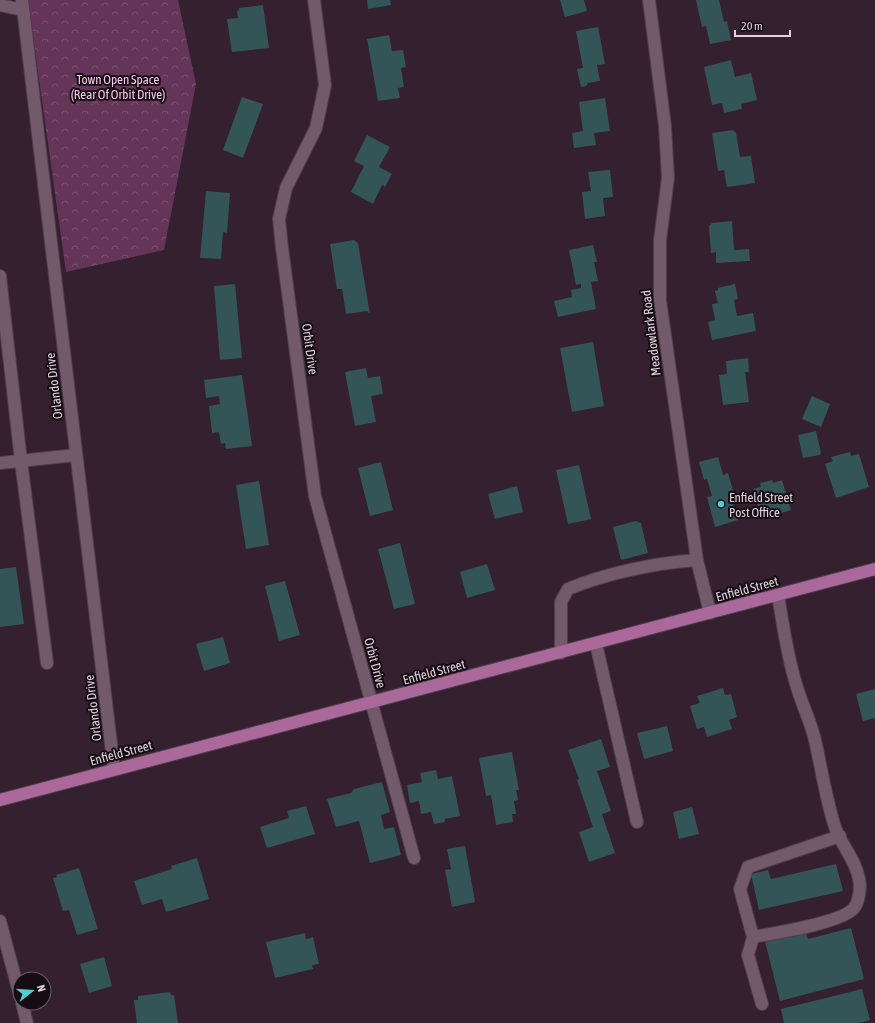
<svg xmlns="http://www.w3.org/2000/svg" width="875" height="1023" font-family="'Asap Condensed',sans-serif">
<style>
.park{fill:url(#park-crowns)}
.building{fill:#335557}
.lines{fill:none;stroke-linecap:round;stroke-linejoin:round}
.minor-casing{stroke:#4e3e4a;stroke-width:14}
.major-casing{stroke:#4e3e4a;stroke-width:14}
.minor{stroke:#725a6b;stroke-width:12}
.major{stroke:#ab699b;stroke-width:12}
.poi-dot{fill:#51ccd1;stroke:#160d14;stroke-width:1.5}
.labels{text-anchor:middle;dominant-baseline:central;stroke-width:4;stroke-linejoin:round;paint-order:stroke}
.park-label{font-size:13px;fill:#fac9ec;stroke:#160d14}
.street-label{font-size:13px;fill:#e1d3dc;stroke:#160d14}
.poi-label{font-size:13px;fill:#e1d3dc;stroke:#160d14;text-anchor:start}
</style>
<defs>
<pattern id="park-crowns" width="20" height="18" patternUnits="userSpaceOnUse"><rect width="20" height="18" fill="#643558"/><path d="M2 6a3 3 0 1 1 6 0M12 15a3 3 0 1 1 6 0" fill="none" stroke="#7a516f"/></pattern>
</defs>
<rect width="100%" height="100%" fill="#34202f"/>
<path class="park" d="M 28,0 L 178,0 L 196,84 L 164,250 L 66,272 Z"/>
<path class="building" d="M 367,0 L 390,0 L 391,5 L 368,9 Z
M 560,0 L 584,0 L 587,11 L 565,17 Z
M 696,0 L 719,0 L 724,22 L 727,21 L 731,40 L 710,44 L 706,26 L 702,27 Z
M 263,5 L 269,48 L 232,52 L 227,19 L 238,18 L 237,11 L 239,10 L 239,8 Z
M 598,27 L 605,64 L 597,65 L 600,81 L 588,83 L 586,86 L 581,87 L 577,69 L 583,68 L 576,31 Z
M 389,35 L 392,51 L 403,50 L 406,67 L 401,68 L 404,87 L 398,88 L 400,98 L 378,101 L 367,39 Z
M 731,60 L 735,77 L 751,73 L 757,100 L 741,104 L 742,109 L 724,113 L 722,103 L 712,105 L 704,67 Z
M 242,97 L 263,104 L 243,158 L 223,150 Z
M 605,98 L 610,131 L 594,133 L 596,145 L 574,148 L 572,133 L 583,131 L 579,102 Z
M 733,130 L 736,133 L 740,157 L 751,156 L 755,183 L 727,187 L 724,170 L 718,171 L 712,133 Z
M 367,135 L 390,147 L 379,167 L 392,174 L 385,187 L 382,185 L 373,204 L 351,192 L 364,166 L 354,161 Z
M 610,170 L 613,197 L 603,198 L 605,216 L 585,219 L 582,192 L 591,191 L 588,172 Z
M 206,191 L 230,193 L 227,233 L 223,232 L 221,259 L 200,258 Z
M 732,221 L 734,250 L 749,249 L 750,261 L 716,263 L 716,252 L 711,253 L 709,226 L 712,223 Z
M 354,240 L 358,243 L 370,314 L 367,311 L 346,314 L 342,289 L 337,289 L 330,244 Z
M 593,245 L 597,262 L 594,262 L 598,281 L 591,282 L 596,309 L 558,317 L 554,301 L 572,297 L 571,290 L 581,288 L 581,284 L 576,285 L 569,250 Z
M 235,284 L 242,358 L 220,360 L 214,286 Z
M 735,284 L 738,299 L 734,300 L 737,316 L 753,313 L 756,331 L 712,340 L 708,322 L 715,320 L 712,304 L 718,303 L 715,291 L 718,290 L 718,288 Z
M 593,342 L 604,406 L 572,412 L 560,348 Z
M 748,358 L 749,372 L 745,372 L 749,402 L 723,405 L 719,375 L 727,374 L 726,361 Z
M 366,368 L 368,378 L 380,376 L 383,394 L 371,396 L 376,422 L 355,426 L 345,372 Z
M 242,375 L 252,446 L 226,449 L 225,443 L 221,444 L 219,432 L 212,433 L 209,406 L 220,404 L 219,396 L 206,398 L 204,380 Z
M 812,396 L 830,404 L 821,427 L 802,419 Z
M 816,431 L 821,453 L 820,455 L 803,458 L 798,435 Z
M 850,452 L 851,456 L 859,454 L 869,487 L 836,498 L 825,464 L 833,461 L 831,457 Z
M 718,457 L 723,475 L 728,473 L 733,490 L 729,491 L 738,520 L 715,527 L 707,497 L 712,496 L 707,479 L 704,480 L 699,462 Z
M 381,462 L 393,510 L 370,516 L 358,468 Z
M 579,465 L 591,519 L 568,524 L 556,470 Z
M 772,480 L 773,483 L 782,480 L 791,510 L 762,519 L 753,489 L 761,487 L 760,483 Z
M 259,481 L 269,545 L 246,549 L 236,485 Z
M 517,486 L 523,512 L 495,519 L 488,494 Z
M 636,521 L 641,523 L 648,553 L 621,560 L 613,527 Z
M 400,543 L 415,604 L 394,609 L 378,549 Z
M 487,564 L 495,590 L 467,598 L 460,572 Z
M 16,567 L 24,624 L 0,627 L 0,569 Z
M 285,581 L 300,635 L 279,641 L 265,586 Z
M 223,637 L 230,663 L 204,671 L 196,644 Z
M 723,688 L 725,695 L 731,694 L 737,717 L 729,720 L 732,729 L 707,737 L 704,727 L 697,729 L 690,706 L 700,703 L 697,696 Z
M 875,689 L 875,718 L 863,721 L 856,694 Z
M 667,726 L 673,751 L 644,759 L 637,733 Z
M 601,739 L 610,767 L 597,771 L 611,811 L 602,814 L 615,853 L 589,862 L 579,832 L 593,827 L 577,780 L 579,779 L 568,750 Z
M 512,752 L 519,790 L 516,790 L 518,800 L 514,801 L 516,814 L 512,814 L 513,822 L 496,825 L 491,795 L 486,796 L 479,758 Z
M 436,770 L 438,779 L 452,776 L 460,816 L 445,819 L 445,822 L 434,824 L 431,812 L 421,814 L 419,801 L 410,803 L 407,785 L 422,782 L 420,773 Z
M 382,782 L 390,812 L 381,815 L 384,829 L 394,827 L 401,855 L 370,863 L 359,821 L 336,827 L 327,799 L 351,793 L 354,789 Z
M 306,806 L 315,834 L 267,848 L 260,827 L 289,818 L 287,811 Z
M 692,807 L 699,834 L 679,839 L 673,812 Z
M 465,846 L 475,902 L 452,907 L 445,870 L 451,869 L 447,849 Z
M 197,858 L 209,899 L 166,912 L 162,899 L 142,905 L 134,881 L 172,869 L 171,866 Z
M 836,864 L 843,891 L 759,910 L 751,874 L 768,870 L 771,879 Z
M 79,868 L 98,929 L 77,935 L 69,910 L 63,911 L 53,878 L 57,877 L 56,875 Z
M 851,928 L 864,979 L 780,1001 L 765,941 L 805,930 L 808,939 Z
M 305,933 L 306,939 L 313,937 L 319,964 L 312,965 L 313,969 L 275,978 L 266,942 Z
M 104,957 L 112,986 L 89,993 L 80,964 Z
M 862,989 L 870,1020 L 859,1023 L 784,1023 L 781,1009 Z
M 170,992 L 171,995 L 174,995 L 178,1023 L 137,1023 L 134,1000 L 138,1000 L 138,996 Z"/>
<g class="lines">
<g class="minor-casing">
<path id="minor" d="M 22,0 L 114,769
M 314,0 L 325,85 L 316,128 L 286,188 L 279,219 L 282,248 L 315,496 L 414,858
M 649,0 L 665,126 L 668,178 L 660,240 L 660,300 L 697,560 L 710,613
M 0,5 L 23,10
M 0,276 L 21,461 L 47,663
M 0,463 L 76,455
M 596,644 L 637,822
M 561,653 L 561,602 L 568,589 C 607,573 655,563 697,560
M 0,921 L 20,996
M 753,937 C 774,933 842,923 854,908 C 859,902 861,887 859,879 C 856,859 839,843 834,824 C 825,795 821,765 814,736 C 809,718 801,702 796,684 C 787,655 783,625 778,595
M 22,1003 L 27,1023
M 762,1004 L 748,955 L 753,937 L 740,889 L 748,867 L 840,836"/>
</g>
<g class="major-casing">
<path id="major" d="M 0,800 L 875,569"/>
</g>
<use href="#minor" class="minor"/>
<use href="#major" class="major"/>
</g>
<circle class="poi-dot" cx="721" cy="504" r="4"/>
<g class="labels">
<g class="park-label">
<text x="118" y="79">Town Open Space<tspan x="118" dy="15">(Rear Of Orbit Drive)</tspan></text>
</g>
<g class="street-label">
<text transform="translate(651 333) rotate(-97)">Meadowlark Road</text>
<text transform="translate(310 349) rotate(82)">Orbit Drive</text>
<text transform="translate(54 386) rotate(-97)">Orlando Drive</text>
<text transform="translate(747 589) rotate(-15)">Enfield Street</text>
<text transform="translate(375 663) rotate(75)">Orbit Drive</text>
<text transform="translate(434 672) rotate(-15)">Enfield Street</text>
<text transform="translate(93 708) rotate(-97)">Orlando Drive</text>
<text transform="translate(121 753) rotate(-15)">Enfield Street</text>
</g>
<g class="poi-label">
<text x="729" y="497">Enfield Street<tspan x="729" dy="15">Post Office</tspan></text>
</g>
</g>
<g transform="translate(32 991) rotate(73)"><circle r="19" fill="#160d14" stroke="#675c64"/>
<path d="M0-3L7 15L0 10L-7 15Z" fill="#51ccd1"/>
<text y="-6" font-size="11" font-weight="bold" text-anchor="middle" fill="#e1d3dc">N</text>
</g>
<path d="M735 30v6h55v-6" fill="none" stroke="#e1d3dc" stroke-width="2"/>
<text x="741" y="30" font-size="12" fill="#e1d3dc" stroke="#160d14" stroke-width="3" paint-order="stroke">20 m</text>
</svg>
